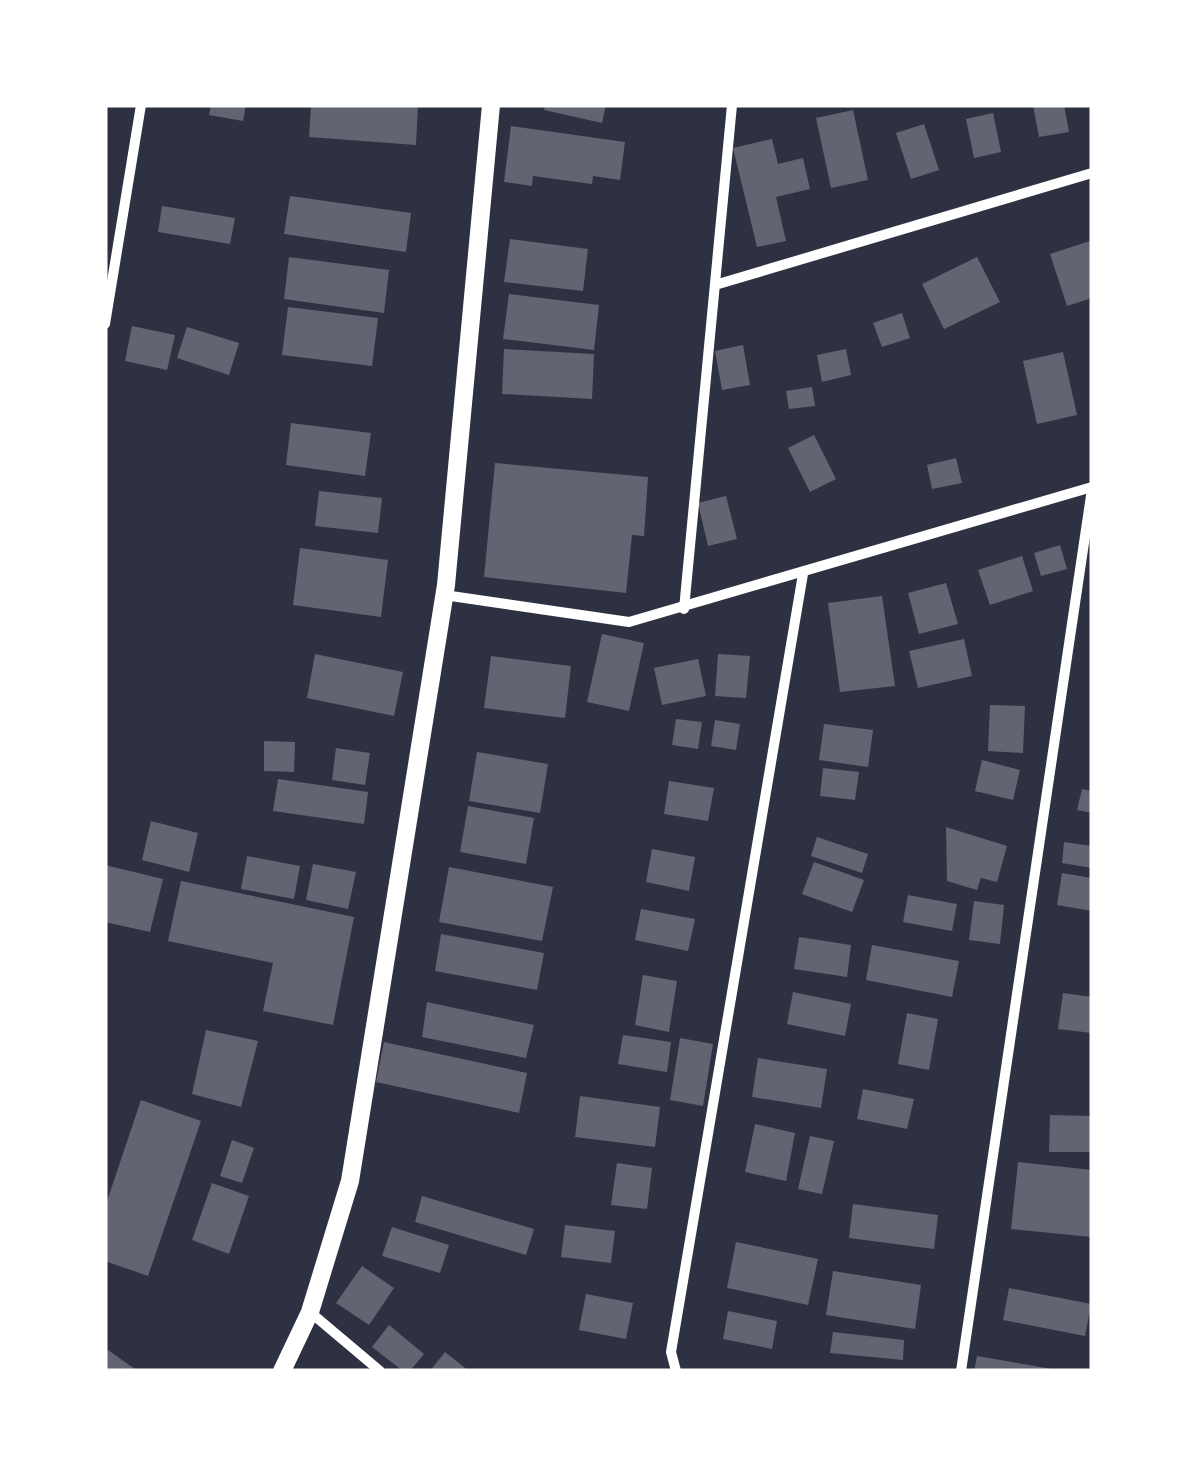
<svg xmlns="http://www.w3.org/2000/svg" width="1197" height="1476" font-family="Figtree,sans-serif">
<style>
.building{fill:#626471}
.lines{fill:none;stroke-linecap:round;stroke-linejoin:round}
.minor{stroke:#fff;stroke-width:10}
.tertiary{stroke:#fff;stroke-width:18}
</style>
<rect width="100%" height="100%" fill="#2d3142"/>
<path class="building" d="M 211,105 L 246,105 L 243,121 L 209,115 Z
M 311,105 L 418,105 L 416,145 L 309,137 Z
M 545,105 L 606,105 L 602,123 L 544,110 Z
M 1033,105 L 1064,105 L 1069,132 L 1039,137 Z
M 853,110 L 868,180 L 831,188 L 816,118 Z
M 993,113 L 1001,152 L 974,158 L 966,119 Z
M 924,124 L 939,170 L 911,179 L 896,133 Z
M 511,126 L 625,142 L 620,180 L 593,176 L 592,184 L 533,176 L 532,186 L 504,182 Z
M 772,139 L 778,164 L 803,158 L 810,189 L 776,197 L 786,241 L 757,247 L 733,148 Z
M 290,196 L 411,213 L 406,252 L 284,234 Z
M 162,206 L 235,218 L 230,244 L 158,232 Z
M 510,239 L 588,249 L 583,291 L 504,282 Z
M 1090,241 L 1092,298 L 1067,306 L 1050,254 Z
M 289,257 L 389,270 L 384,313 L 284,299 Z
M 977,257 L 1000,302 L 944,329 L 922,284 Z
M 509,294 L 599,305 L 594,350 L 503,339 Z
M 288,307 L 378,318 L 372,366 L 282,355 Z
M 902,313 L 910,338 L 882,347 L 873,323 Z
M 132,326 L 175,335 L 167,370 L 125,361 Z
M 187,327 L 239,343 L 229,375 L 177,358 Z
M 743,345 L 750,385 L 722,390 L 715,351 Z
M 504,349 L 594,354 L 592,399 L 502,394 Z
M 846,349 L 851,375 L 822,382 L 817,355 Z
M 1063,352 L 1077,415 L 1037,424 L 1023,361 Z
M 812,387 L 815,406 L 789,409 L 786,391 Z
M 291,423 L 371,433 L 365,476 L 286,465 Z
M 814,435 L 836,479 L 810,492 L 788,448 Z
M 956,458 L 962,483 L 932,489 L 927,465 Z
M 495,463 L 648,477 L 644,536 L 632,535 L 626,593 L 484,577 Z
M 319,491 L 382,498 L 378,533 L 315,526 Z
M 726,496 L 737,539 L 708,546 L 698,503 Z
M 1060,545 L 1067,569 L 1041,576 L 1034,553 Z
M 300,548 L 388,560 L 381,617 L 293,605 Z
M 1022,556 L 1033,591 L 990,605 L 978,570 Z
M 946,583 L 958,624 L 919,634 L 908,593 Z
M 882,596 L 895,686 L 840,692 L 828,603 Z
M 602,634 L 644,643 L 629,711 L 587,702 Z
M 964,639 L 972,676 L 918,688 L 909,651 Z
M 315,654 L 403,672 L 394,716 L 307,698 Z
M 718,654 L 750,656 L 746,698 L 715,696 Z
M 491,656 L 571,666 L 565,718 L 484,708 Z
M 698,659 L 706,696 L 662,705 L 654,668 Z
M 990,705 L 1025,706 L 1023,753 L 988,751 Z
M 676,719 L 702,722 L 698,749 L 672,745 Z
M 715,720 L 740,724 L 736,750 L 711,746 Z
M 824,724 L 873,730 L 868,767 L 819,760 Z
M 264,741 L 295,742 L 294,772 L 264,771 Z
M 336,748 L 370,753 L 365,785 L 332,780 Z
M 477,752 L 548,764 L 540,813 L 469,801 Z
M 982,760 L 1020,770 L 1013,800 L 975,791 Z
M 823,768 L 859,772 L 855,800 L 820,796 Z
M 278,779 L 368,792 L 364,824 L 273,811 Z
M 669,781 L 714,788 L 708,821 L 664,814 Z
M 1082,789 L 1092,791 L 1092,813 L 1077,810 Z
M 468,806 L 534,818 L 526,864 L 460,852 Z
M 151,821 L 198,833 L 189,872 L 142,860 Z
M 946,827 L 1007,846 L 997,882 L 981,878 L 977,890 L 947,881 Z
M 817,837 L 868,854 L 862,873 L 811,856 Z
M 1064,842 L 1092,846 L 1092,868 L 1062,863 Z
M 652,849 L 695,857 L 689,891 L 646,882 Z
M 247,856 L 300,866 L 294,899 L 241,889 Z
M 814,862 L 864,880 L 852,912 L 802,894 Z
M 313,864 L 356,872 L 348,909 L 306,900 Z
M 105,865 L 163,879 L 150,932 L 105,922 Z
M 449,867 L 553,887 L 542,941 L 439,922 Z
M 1062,873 L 1092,878 L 1092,911 L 1057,905 Z
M 181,881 L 354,917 L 333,1025 L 263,1011 L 273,963 L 168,941 Z
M 908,895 L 957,904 L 952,931 L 903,922 Z
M 974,901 L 1004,905 L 1000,944 L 969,940 Z
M 641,909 L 695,919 L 688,951 L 635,940 Z
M 441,934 L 544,953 L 537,990 L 435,971 Z
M 799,937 L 851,945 L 847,977 L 794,969 Z
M 872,945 L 959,961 L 952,997 L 866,980 Z
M 643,975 L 677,981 L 669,1032 L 635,1025 Z
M 793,992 L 851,1004 L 845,1036 L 787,1024 Z
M 1063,993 L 1092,997 L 1092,1033 L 1058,1029 Z
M 427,1002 L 534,1025 L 526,1058 L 422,1037 Z
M 907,1013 L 938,1019 L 929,1070 L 898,1064 Z
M 206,1030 L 258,1041 L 241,1107 L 192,1094 Z
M 623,1035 L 671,1042 L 667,1072 L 618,1064 Z
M 680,1038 L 713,1044 L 703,1106 L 670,1100 Z
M 384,1042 L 527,1073 L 519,1113 L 376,1082 Z
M 758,1058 L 827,1069 L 821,1108 L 752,1097 Z
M 863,1089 L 914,1099 L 907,1129 L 857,1119 Z
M 580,1096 L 660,1107 L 655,1147 L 575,1137 Z
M 141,1100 L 201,1121 L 148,1276 L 105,1261 L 105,1207 Z
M 1050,1115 L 1092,1116 L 1092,1152 L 1049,1152 Z
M 755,1124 L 795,1133 L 786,1181 L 745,1172 Z
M 810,1136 L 834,1141 L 822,1194 L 798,1189 Z
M 232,1140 L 254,1148 L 242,1183 L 220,1176 Z
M 1018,1162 L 1092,1170 L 1091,1237 L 1011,1229 Z
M 617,1163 L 652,1168 L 647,1209 L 611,1205 Z
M 212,1183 L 249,1196 L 229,1254 L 192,1240 Z
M 422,1196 L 534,1229 L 526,1255 L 415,1222 Z
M 853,1204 L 938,1215 L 934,1249 L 849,1238 Z
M 565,1225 L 615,1231 L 611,1263 L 561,1257 Z
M 392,1227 L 449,1245 L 440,1273 L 382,1256 Z
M 736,1242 L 818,1259 L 808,1305 L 727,1288 Z
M 362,1266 L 394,1288 L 369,1325 L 336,1303 Z
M 833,1271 L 921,1285 L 915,1329 L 826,1315 Z
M 1009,1288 L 1091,1304 L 1085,1336 L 1003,1320 Z
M 586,1294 L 633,1303 L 626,1339 L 579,1330 Z
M 728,1311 L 777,1321 L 772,1349 L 723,1339 Z
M 389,1325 L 424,1354 L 410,1371 L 403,1371 L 372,1347 Z
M 833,1332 L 904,1340 L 903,1360 L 830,1353 Z
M 105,1348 L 138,1371 L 105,1371 Z
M 445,1352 L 469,1371 L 430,1371 Z
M 977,1356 L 1052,1369 L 1052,1371 L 974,1371 Z"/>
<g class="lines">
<path class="minor" d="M 715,285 L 1092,173
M 105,324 L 141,105
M 444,595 L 629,622 L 1092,487
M 684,609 L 732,105
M 310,1312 L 380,1371
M 676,1371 L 671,1352 L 803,574
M 961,1371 L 1092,489"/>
<path class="tertiary" d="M 282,1371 L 310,1312 L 350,1181 L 446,585 L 491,105"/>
</g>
<rect width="1197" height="1476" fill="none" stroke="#ffffff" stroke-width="215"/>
</svg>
